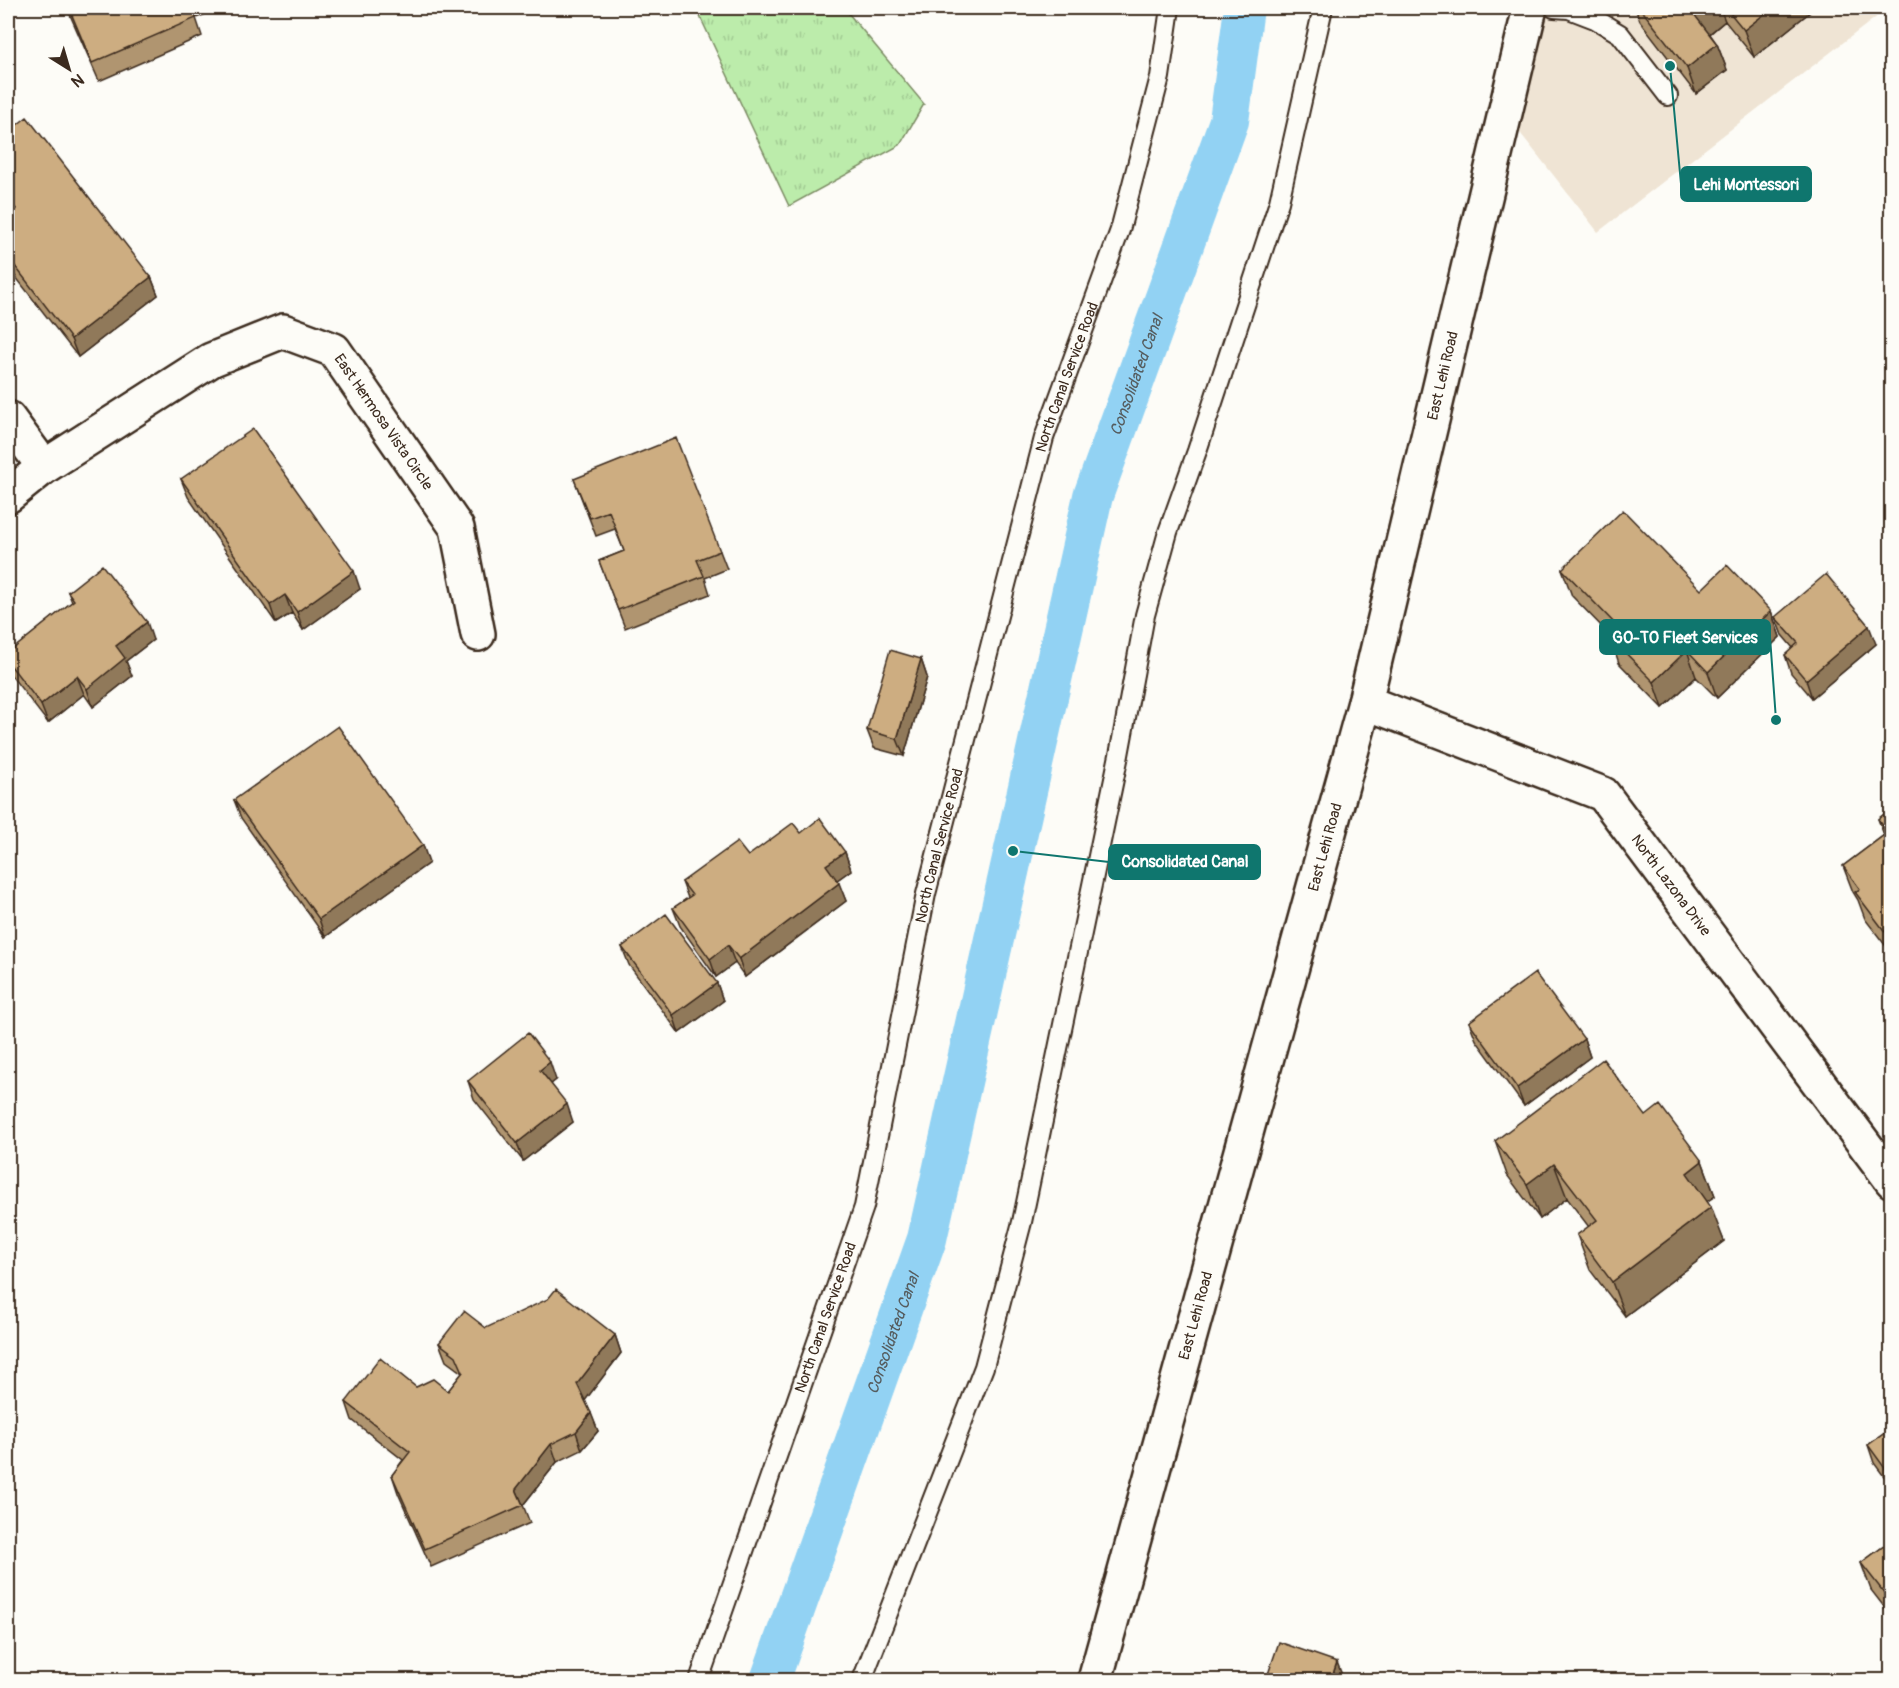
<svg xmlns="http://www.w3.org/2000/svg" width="1899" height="1688" font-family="Pangolin,sans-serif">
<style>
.built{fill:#efe4d4}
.park{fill:url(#park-tufts);stroke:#7c8b64;stroke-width:1.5}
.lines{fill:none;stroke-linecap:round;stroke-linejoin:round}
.canal{stroke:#92d2f3;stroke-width:40}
.lane-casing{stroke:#3b2a1e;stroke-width:22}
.street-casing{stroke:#3b2a1e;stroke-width:38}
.lane{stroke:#fdfcf7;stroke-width:18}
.street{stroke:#fdfcf7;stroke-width:33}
.wall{fill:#b0956f;stroke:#3b2a1e;stroke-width:1.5}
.shaded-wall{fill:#90795a;stroke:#3b2a1e;stroke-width:1.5}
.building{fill:#cdad81;stroke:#3b2a1e;stroke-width:1.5}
.labels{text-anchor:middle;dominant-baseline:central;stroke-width:5;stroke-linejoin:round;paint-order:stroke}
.street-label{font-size:15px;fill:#3b2a1e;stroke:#fdfcf7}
.water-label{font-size:16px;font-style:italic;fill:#555c5e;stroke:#fdfcf7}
.leader{fill:none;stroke:#0f766e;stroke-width:2}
.callout-dot{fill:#0f766e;stroke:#fdfcf7;stroke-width:2}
.callout{fill:#0f766e;stroke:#0f766e;stroke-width:2}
.callout-label{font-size:16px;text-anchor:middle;font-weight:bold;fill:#fff}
</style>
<defs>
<pattern id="park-tufts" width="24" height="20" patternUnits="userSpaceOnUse" patternTransform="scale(1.5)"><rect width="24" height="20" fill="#bcecab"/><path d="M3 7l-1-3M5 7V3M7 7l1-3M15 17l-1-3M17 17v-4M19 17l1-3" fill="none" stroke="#a2cb93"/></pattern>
</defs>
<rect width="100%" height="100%" fill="#fdfcf7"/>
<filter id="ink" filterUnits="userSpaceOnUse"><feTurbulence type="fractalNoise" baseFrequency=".0167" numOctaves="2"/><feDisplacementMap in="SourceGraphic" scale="12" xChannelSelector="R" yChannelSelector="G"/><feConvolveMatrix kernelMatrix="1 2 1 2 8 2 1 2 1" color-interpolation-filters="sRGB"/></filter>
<g filter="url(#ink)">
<path class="built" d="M 1543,8 L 1888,8 L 1598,232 L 1514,125 Z"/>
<path class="park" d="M 696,8 L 844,8 L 924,104 L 900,145 L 789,206 Z"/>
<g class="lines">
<path class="canal" id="s1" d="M 770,1680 L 927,1239 L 1093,496 L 1229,121 L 1244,8"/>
<g class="lane-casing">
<g id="lane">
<path d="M 1554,8 L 1569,9 L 1595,19 L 1620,34 L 1668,96"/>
<path id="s2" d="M 699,1680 L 864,1207 L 926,894 L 1044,438 L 1120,230 L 1160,77 L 1170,8"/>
<path d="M 862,1680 L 984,1367 L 1022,1222 L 1119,755 L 1145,615 L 1168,532 L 1197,451 L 1279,202 L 1323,8"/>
</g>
</g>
<g class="street-casing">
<g id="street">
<path d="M 8,418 L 44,467"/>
<path id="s3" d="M 8,496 L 44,467 L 211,360 L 283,331 L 334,350 L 457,528 L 478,634"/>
<path id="s4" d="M 1365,702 L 1603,794 L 1892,1181"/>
<path id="s5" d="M 1095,1680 L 1365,702 L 1530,8"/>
</g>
</g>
<use href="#lane" class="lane"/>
<use href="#street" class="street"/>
</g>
<path class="wall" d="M 67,8 L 221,8 L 196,18 L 202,36 L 99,81 Z
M 1635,8 L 1815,8 L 1754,57 L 1725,21 L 1710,34 L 1717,44 L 1727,70 L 1696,94 L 1640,21 Z
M 8,132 L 151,277 L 158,295 L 78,357 L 8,267 L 8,216 L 12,213 L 8,208 Z
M 181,479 L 360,589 L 303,630 L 292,613 L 276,623 L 188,497 Z
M 574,479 L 720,551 L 727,569 L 705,578 L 710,594 L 625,628 L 599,561 L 624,551 L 615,529 L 596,536 Z
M 1562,569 L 1701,590 L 1771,611 L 1780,637 L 1717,698 L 1696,677 L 1663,708 L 1619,663 L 1610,637 L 1611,636 L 1572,596 Z
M 68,592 L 153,640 L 126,661 L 132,676 L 93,707 L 84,694 L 48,723 L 10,674 L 8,668 L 8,653 L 72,602 Z
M 1775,617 L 1876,644 L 1812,698 L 1791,673 L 1785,655 L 1793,648 L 1782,635 Z
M 921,659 L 927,677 L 904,756 L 874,748 L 867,730 Z
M 234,800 L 429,863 L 325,937 L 241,818 Z
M 1892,808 L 1892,954 L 1865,919 L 1858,900 L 1853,892 L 1843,866 L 1884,835 L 1878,819 Z
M 801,833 L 845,852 L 851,870 L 837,880 L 846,901 L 745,977 L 735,963 L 716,977 L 680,926 L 673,908 L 688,898 L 682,882 L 748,856 Z
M 622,947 L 717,983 L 723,1001 L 679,1033 L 629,965 Z
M 1469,1022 L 1584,1039 L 1590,1057 L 1524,1106 L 1476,1040 Z
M 556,1080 L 551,1084 L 573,1122 L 523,1161 L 474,1099 L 468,1081 Z
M 1646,1116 L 1702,1161 L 1715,1196 L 1707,1201 L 1724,1241 L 1625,1316 L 1590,1270 L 1577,1235 L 1589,1227 L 1567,1198 L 1540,1219 L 1507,1175 L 1495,1141 Z
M 486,1328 L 615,1335 L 621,1353 L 585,1400 L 598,1431 L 582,1450 L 557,1462 L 523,1505 L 530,1523 L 431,1567 L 398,1493 L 392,1475 L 403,1460 L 352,1420 L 346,1402 L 416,1387 L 448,1391 L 462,1373 L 446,1361 L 439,1343 Z
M 1892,1428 L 1892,1487 L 1874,1463 L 1868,1445 Z
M 1892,1540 L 1892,1617 L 1871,1590 L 1861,1563 Z"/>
<path class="shaded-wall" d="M 1700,8 L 1720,8 L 1725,21 L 1703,39 L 1693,13 Z
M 1772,8 L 1815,8 L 1754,57 L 1744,30 Z
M 1717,44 L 1727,70 L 1696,94 L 1687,68 Z
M 151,277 L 158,295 L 78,357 L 71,339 Z
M 354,571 L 360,589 L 303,630 L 297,612 Z
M 285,595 L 292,613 L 276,623 L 270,605 Z
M 1771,611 L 1780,637 L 1717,698 L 1708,672 Z
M 147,622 L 153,640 L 126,661 L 132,676 L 93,707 L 87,689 L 116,646 Z
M 1869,626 L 1876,644 L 1812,698 L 1806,680 Z
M 1687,650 L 1696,677 L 1663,708 L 1654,682 Z
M 921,659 L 927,677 L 904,756 L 897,739 Z
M 77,676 L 84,694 L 48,723 L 41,705 Z
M 423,845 L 429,863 L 325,937 L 319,919 Z
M 845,852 L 851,870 L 833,883 L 826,865 Z
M 839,883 L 846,901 L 745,977 L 739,959 Z
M 728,945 L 735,963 L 716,977 L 710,959 Z
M 717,983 L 723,1001 L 679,1033 L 673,1015 Z
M 1584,1039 L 1590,1057 L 1524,1106 L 1517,1088 Z
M 550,1062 L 556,1080 L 546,1088 L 540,1070 Z
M 567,1104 L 573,1122 L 523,1161 L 517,1143 Z
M 1702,1161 L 1715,1196 L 1699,1207 L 1687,1173 Z
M 1554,1164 L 1567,1198 L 1540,1219 L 1527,1184 Z
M 1711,1207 L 1724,1241 L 1625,1316 L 1612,1282 Z
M 615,1335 L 621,1353 L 584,1402 L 577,1384 Z
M 591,1413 L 598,1431 L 582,1450 L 576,1432 Z
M 551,1444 L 557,1462 L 523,1505 L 516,1489 Z
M 1337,1662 L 1344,1680 L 1331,1680 Z"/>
<path class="building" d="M 69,8 L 191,8 L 196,18 L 92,63 Z
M 1640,8 L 1700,8 L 1693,13 L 1717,44 L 1687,68 Z
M 1726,8 L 1772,8 L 1744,30 Z
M 27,117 L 151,277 L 71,339 L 8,257 L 8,216 L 16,209 L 8,198 L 8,132 Z
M 253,429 L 354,571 L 297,612 L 285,595 L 270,605 L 181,479 Z
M 676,438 L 720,551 L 697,560 L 704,576 L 618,610 L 599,561 L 624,551 L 609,511 L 590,518 L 574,479 Z
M 1623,510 L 1701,590 L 1727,565 L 1771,611 L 1708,672 L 1687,650 L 1654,682 L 1610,637 L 1619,628 L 1562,569 Z
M 102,565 L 147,622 L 116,646 L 125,658 L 87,689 L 77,676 L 41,705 L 8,662 L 8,653 L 74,600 L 68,592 Z
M 1826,574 L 1869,626 L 1806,680 L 1785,655 L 1798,643 L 1775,617 Z
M 890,650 L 921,659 L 897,739 L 867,730 Z
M 338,726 L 423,845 L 319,919 L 234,800 Z
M 1892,808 L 1892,941 L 1855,892 L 1860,889 L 1843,866 L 1888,832 L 1878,819 Z
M 820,818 L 845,852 L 826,865 L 839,883 L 739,959 L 728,945 L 710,959 L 673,908 L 692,895 L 682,882 L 737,842 L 748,856 L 793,823 L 801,833 Z
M 666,914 L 717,983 L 673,1015 L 622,947 Z
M 1535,973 L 1584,1039 L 1517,1088 L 1469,1022 Z
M 528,1033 L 550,1062 L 540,1070 L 567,1104 L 517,1143 L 468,1081 Z
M 1603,1059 L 1646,1116 L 1660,1105 L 1702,1161 L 1687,1173 L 1711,1207 L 1612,1282 L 1577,1235 L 1597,1220 L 1554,1164 L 1527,1184 L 1495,1141 Z
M 556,1289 L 615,1335 L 577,1384 L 591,1413 L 576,1432 L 551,1444 L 516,1489 L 523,1505 L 425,1549 L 392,1475 L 410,1452 L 346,1402 L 380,1358 L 416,1387 L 433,1379 L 448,1391 L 463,1372 L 456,1356 L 439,1343 L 464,1311 L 486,1328 L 548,1299 Z
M 1892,1428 L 1892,1478 L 1868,1445 Z
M 1892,1540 L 1892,1603 L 1861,1563 Z
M 1279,1642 L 1337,1662 L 1331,1680 L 1266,1680 Z"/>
</g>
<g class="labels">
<g class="street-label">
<text stroke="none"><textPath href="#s5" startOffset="1350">East Lehi Road</textPath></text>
<text stroke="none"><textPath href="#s2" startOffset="1356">North Canal Service Road</textPath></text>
<text stroke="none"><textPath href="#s3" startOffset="464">East Hermosa Vista Circle</textPath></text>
<text stroke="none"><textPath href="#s2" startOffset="870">North Canal Service Road</textPath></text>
<text stroke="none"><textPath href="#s5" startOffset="864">East Lehi Road</textPath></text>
<text stroke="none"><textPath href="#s4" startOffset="369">North Lazona Drive</textPath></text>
<text stroke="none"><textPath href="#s5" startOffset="378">East Lehi Road</textPath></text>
<text stroke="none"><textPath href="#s2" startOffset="384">North Canal Service Road</textPath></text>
</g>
<g class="water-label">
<text stroke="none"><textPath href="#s1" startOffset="1358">Consolidated Canal</textPath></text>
<text stroke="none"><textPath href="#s1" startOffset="368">Consolidated Canal</textPath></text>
</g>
</g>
<path class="leader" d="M1670 66L1681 184M1776 720L1770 637M1013 851L1109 862"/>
<g class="callout-dot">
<circle cx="1670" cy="66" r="6"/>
<circle cx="1776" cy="720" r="6"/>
<circle cx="1013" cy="851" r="6"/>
</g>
<g class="callout">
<rect x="1681" y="167" width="130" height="34" rx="6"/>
<rect x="1600" y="620" width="170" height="34" rx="6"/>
<rect x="1109" y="845" width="151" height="34" rx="6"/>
</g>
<g class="callout-label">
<text x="1746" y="190">Lehi Montessori</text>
<text x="1685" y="643">GO-TO Fleet Services</text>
<text x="1185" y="867">Consolidated Canal</text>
</g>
<rect width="1899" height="1688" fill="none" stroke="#fdfcf7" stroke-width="30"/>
<rect x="15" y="15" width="1869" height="1658" fill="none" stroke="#3b2a1e" stroke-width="2" filter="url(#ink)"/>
<g transform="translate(69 69) rotate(143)" stroke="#fdfcf7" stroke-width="4.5" paint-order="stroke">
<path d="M0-4.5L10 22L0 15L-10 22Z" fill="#3b2a1e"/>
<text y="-9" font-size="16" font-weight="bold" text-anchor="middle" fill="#3b2a1e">N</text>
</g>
</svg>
